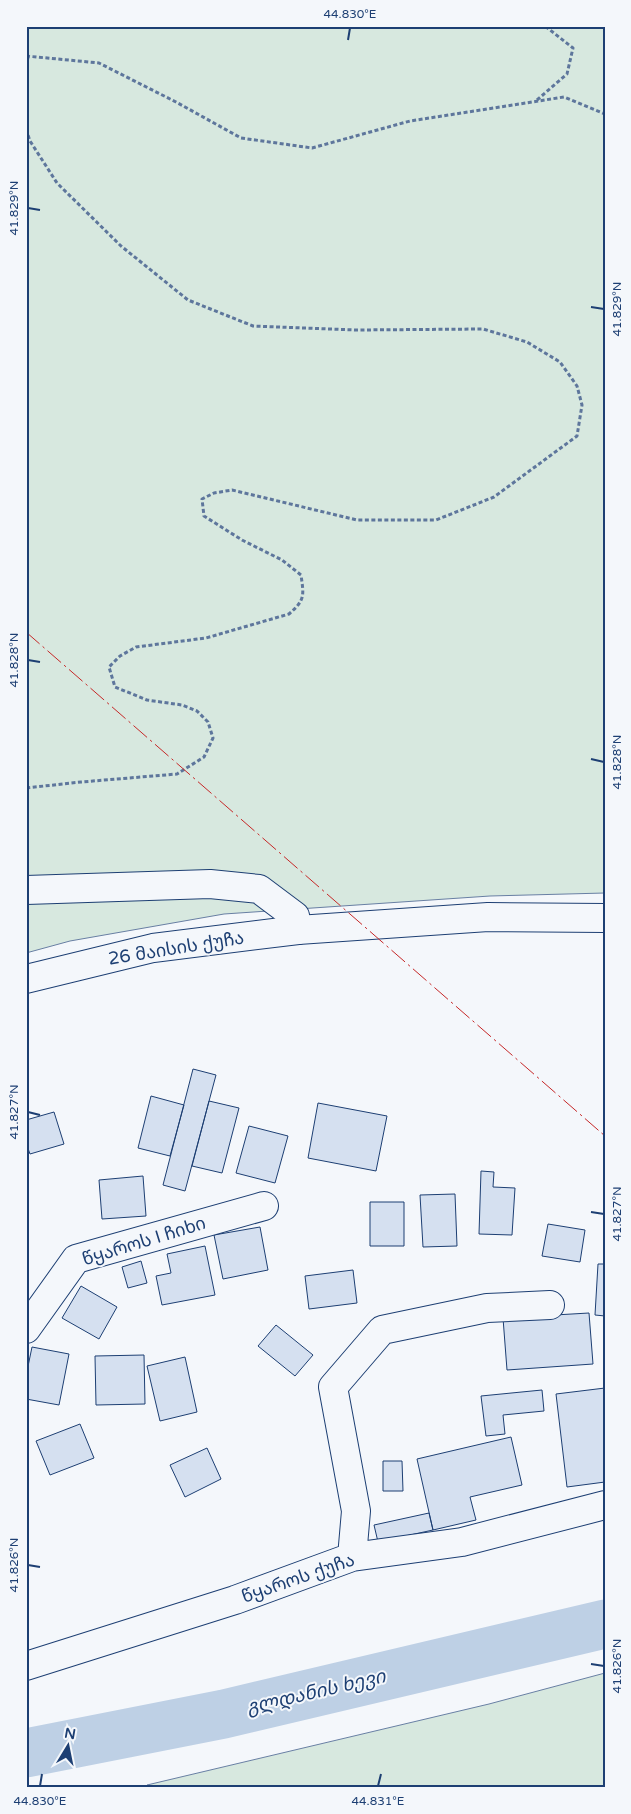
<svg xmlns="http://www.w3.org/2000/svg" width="631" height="1814" font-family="'Varela Round','Noto Sans Georgian',sans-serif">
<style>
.green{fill:#d7e8df;stroke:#687fa3}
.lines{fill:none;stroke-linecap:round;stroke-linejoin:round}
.river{stroke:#bed0e5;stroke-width:49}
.building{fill:#d5e0f0;stroke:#1d3f73}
.minor-casing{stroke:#1d3f73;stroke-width:30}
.major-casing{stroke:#1d3f73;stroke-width:30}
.path{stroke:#5e769c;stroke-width:3;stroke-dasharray:4 2.5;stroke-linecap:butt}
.minor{stroke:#f4f7fb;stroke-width:28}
.major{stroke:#f4f7fb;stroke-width:28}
.power{stroke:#c62828;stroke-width:1;stroke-dasharray:18 4 2.5 4;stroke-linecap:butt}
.ticks{fill:none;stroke:#1d3f73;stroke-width:2}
.labels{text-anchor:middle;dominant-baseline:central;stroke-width:4;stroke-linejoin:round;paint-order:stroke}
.street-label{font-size:18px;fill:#1d3f73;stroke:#f4f7fb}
.water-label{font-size:19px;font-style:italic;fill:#1d3f73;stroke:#f4f7fb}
.neatline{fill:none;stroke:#1d3f73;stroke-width:2}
.ticks-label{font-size:12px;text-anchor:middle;fill:#1d3f73}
</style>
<rect width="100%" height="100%" fill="#f4f7fb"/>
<path class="green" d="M 26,26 L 605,26 L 605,893 L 490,896 L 224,914 L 70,941 L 26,953 Z
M 605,1673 L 605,1788 L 152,1788 L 147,1785 L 489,1704 Z"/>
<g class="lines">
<path class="river" d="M 26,1753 L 224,1714 L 605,1624"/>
</g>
<path class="building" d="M 193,1069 L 216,1075 L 185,1191 L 163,1185 Z
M 151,1096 L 184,1105 L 170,1156 L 138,1148 Z
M 209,1101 L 239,1108 L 222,1173 L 192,1166 Z
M 318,1103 L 387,1116 L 376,1171 L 308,1158 Z
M 54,1112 L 64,1144 L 30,1154 L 26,1143 L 26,1120 Z
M 249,1126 L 288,1136 L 275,1183 L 236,1173 Z
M 481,1171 L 494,1172 L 493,1187 L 515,1188 L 512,1235 L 479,1234 Z
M 143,1176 L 146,1216 L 102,1219 L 99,1180 Z
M 455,1194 L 457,1246 L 423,1247 L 420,1195 Z
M 370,1202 L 404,1202 L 404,1246 L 370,1246 Z
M 548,1224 L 585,1230 L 580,1262 L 542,1256 Z
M 260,1227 L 268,1270 L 223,1279 L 214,1235 Z
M 205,1246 L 215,1295 L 162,1305 L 156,1276 L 171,1273 L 167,1254 Z
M 141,1261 L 147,1283 L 128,1288 L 122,1267 Z
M 598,1264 L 605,1264 L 605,1316 L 595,1315 Z
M 353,1270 L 357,1303 L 309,1309 L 305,1276 Z
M 81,1286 L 117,1307 L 99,1339 L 62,1318 Z
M 589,1313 L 593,1364 L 507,1370 L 503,1318 Z
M 276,1325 L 313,1355 L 295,1376 L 258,1346 Z
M 32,1347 L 69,1354 L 59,1405 L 26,1399 L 26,1376 Z
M 144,1355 L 145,1404 L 96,1405 L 95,1356 Z
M 185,1357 L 197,1412 L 160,1421 L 147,1366 Z
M 605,1388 L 605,1482 L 567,1487 L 556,1394 Z
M 542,1390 L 544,1411 L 503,1415 L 505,1434 L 486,1436 L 481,1396 Z
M 80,1424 L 94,1458 L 50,1475 L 36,1441 Z
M 511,1437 L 522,1485 L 470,1497 L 476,1520 L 433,1530 L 417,1459 Z
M 207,1448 L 221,1479 L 185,1497 L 170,1465 Z
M 383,1461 L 402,1461 L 403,1491 L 383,1491 Z
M 429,1513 L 433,1530 L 378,1542 L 374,1525 Z"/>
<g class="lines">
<g class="minor-casing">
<path id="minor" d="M 26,890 L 210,884 L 259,889 L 295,916 L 298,930
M 26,1329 L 76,1259 L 264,1206
M 352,1557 L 356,1511 L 333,1387 L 382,1330 L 487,1308 L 550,1305
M 26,1666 L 235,1600 L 352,1557 L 462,1542 L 605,1505"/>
</g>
<g class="major-casing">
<path id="major" d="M 26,979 L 153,948 L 298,930 L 488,917 L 605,918"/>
</g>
<path class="path" d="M 26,56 L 99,63 L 176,102 L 241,138 L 312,148 L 410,121 L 564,97 L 605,114
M 26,72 L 28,57
M 537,100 L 567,74 L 573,48 L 545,26
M 26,129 L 30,141 L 57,183 L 121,246 L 188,300 L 253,326 L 357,330 L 483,329 L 527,342 L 560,362 L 577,386 L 582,405 L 577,436 L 494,497 L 436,520 L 357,520 L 232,490 L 214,493 L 202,499 L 204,516 L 242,540 L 282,560 L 301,575 C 304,596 305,600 289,614 L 206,638 L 136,647 L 120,656 L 109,667 L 115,687 L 147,700 L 182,705 L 197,711 L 208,722 L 213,738 L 204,757 L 177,774 L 81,782 L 26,788"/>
<use href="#minor" class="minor"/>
<use href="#major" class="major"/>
<path class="power" d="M 26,632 L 605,1136"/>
</g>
<path class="ticks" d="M 348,40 L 350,28M 28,208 L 40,210M 591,307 L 604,309M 28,660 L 40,662M 591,759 L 604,762M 28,1112 L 40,1115M 591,1212 L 604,1214M 28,1565 L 40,1567M 591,1664 L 604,1666M 40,1786 L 42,1774M 378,1786 L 381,1774"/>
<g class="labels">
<g class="street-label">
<text transform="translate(176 948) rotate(-9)">26 მაისის ქუჩა</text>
<text transform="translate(144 1241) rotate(-17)">წყაროს I ჩიხი</text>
<text transform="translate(298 1578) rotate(-19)">წყაროს ქუჩა</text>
</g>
<g class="water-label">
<text transform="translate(316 1692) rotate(-13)">გლდანის ხევი</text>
</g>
</g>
<rect width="631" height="1814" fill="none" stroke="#f4f7fb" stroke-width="55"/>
<g transform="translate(68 1746) rotate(10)" stroke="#f4f7fb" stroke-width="4" paint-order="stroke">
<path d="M0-4L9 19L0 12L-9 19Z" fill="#1d3f73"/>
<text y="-8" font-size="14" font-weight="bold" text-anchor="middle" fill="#1d3f73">N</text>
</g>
<rect x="28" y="28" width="576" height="1758" class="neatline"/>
<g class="ticks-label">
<text x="350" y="18">44.830°E</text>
<text transform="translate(14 208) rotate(-90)" y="4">41.829°N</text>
<text transform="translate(617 309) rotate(-90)" y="4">41.829°N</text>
<text transform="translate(14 660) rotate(-90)" y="4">41.828°N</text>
<text transform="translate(617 762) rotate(-90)" y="4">41.828°N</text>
<text transform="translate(14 1112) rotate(-90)" y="4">41.827°N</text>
<text transform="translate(617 1214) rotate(-90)" y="4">41.827°N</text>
<text transform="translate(14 1565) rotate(-90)" y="4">41.826°N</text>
<text transform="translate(617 1666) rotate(-90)" y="4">41.826°N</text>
<text x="40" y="1805">44.830°E</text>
<text x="378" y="1805">44.831°E</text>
</g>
</svg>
